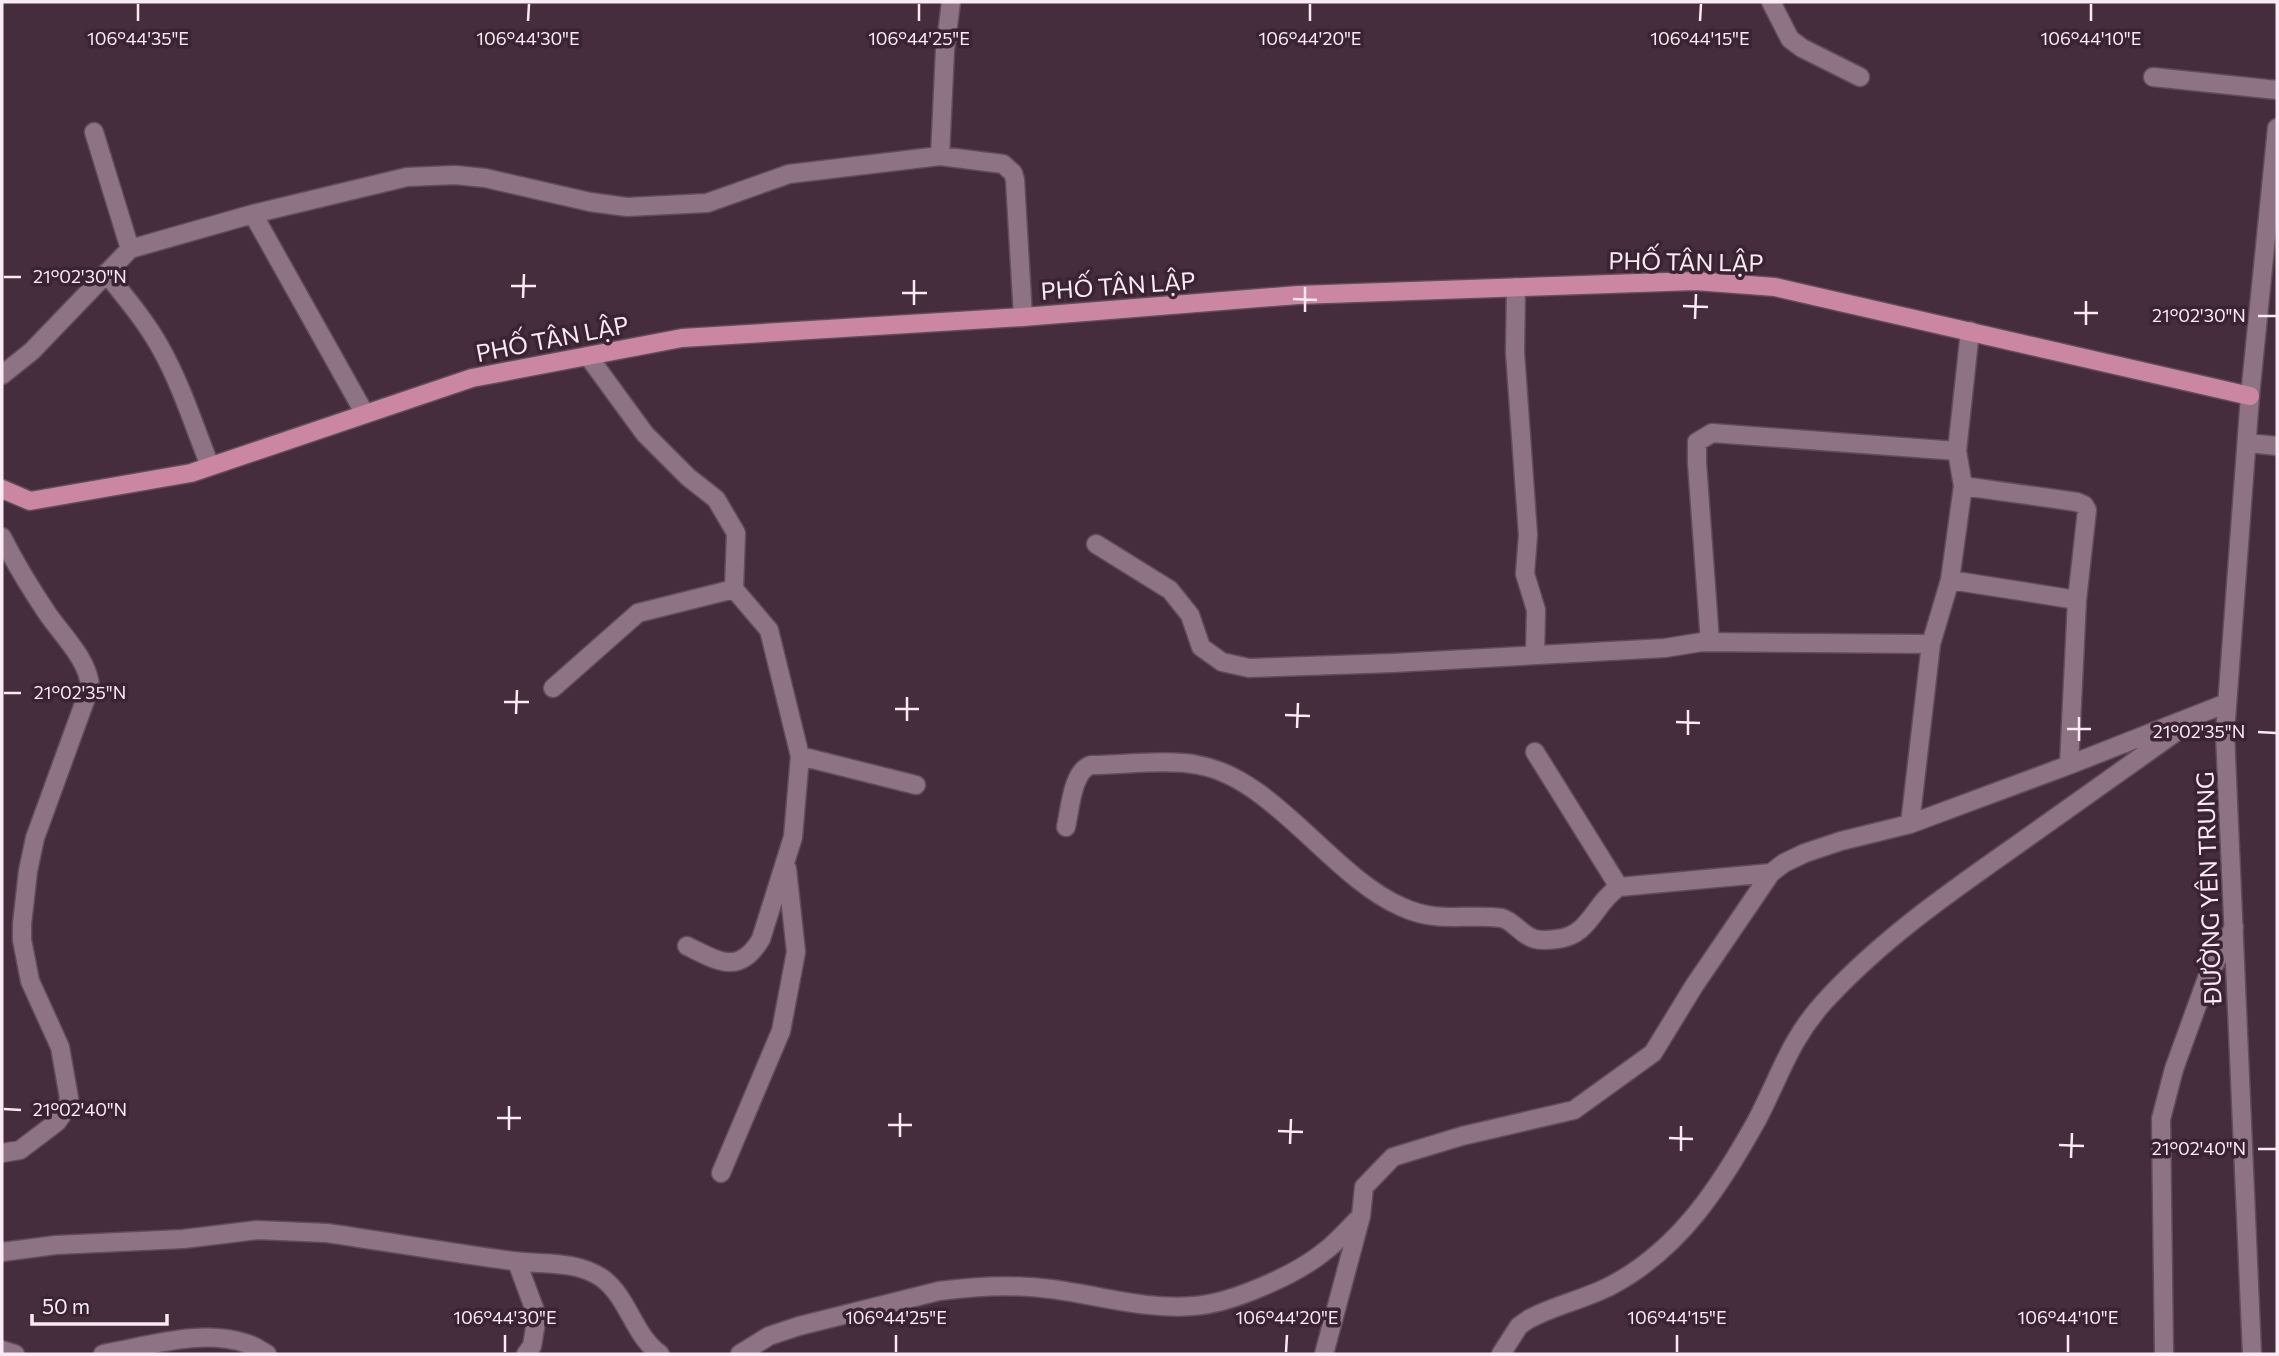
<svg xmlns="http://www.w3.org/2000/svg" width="2279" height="1356" font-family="Commissioner,sans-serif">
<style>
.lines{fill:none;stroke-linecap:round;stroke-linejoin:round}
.minor-casing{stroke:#604c5a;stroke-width:21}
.major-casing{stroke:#604c5a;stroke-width:21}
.minor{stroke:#8e7384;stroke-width:18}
.major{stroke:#cb87a1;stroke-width:18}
.ticks{fill:none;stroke:#faeaf4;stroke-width:2.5}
.labels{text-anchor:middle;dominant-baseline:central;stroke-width:7;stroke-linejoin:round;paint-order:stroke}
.street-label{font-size:24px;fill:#faeaf4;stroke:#3a2333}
.ticks-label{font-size:18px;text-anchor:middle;fill:#faeaf4;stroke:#3a2333;stroke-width:7;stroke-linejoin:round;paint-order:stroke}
</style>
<rect width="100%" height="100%" fill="#452d3d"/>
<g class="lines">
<g class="minor-casing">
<path id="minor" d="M 1771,2 L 1790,39 L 1802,48 L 1860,77
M 2153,77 L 2277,90
M 94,132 L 130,249
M 940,156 L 945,50 L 951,2
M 253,214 L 365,414
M 106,273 C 125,297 145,320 160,347 C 181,384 194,426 210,466
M 1516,287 L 1515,352 L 1528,535 L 1525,574 L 1536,610 L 1535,655
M 588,356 L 645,434 L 688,477 L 716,499 L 736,533 L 734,589 L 769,630 L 800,756 L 793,837 L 761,939 C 739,976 718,961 687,946
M 2,375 L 32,351 L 130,249 L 253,214 L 407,177 L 455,175 L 485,178 L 590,202 L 627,207 L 707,203 L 789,174 L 940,156 L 1003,164 L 1013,173 L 1015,180 L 1023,317
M 2248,443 L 2277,446
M 1963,486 L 2077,502 L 2084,505 L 2087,510 L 2077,600 L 2069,765
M 2,537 C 15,563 31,589 47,613 C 61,634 89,660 90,687 L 35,838 L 28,871 L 22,924 L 22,940 L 30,981 L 60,1047 L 69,1098 L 67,1108 L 57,1122 L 20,1150 L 2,1153
M 1096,544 L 1170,590 L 1190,615 L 1201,647 L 1222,662 L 1249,668 L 1393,663 L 1665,648 L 1702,642 L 1931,644
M 1950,580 L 2077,600
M 1710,642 L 1697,463 L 1697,442 L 1712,433 L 1957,451
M 553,688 L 638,613 L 734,589
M 1535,752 L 1619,887
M 800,756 L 916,785
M 1910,824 L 1931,644 L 1950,580 L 1963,486 L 1957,451 L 1970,331
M 1066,827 C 1070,810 1072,771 1091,765 C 1122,765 1168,759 1198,765 C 1274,778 1332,877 1402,907 C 1439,924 1466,913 1502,918 C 1515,922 1522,936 1535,939 C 1542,941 1550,940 1557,939 C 1590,936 1594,903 1619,887 L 1771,873
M 721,1173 L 781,1031 L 796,952 L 787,869
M 2,1252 L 56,1245 L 183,1239 L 257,1230 L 327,1233 C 389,1242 451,1253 513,1261 C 544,1265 575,1260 602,1278 C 629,1298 633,1335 660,1354
M 517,1262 L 537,1316 L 532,1346 L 526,1354
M 2,1350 L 15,1354
M 103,1354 C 149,1346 202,1328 248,1344 C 255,1346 261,1351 267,1354
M 740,1354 L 769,1336 L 799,1326 L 939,1291 C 976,1286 1013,1284 1051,1289 C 1098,1295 1145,1310 1193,1306 C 1230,1304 1296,1275 1325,1251 C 1337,1242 1348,1229 1359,1218
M 1324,1354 L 1361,1216 L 1364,1187 L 1393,1157 L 1462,1136 L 1574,1110 L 1653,1053 L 1694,986 L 1771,873 L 1784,863 L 1805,853 L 1841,841 L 1910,824 L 2069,765 L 2227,703
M 1501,1354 L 1519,1326 L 1529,1319 C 1555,1305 1586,1299 1612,1285 C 1680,1249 1721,1185 1757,1120 C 1780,1076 1790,1039 1825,1001 C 1881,940 1947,894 2014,847 C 2070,807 2127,767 2183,727
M 2164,1354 L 2161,1119 L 2174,1069 L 2207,978 L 2234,927
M 2252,1354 L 2225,733 L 2250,396 L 2277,128"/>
</g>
<g class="major-casing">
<path id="major" d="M 2,489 L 30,501 L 191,473 L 472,378 L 682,338 L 1023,317 L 1298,295 L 1695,281 L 1775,287 L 2250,396"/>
</g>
<use href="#minor" class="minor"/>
<use href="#major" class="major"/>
</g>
<path class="ticks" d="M 138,21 L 138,4M 528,21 L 529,4M 919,21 L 919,4M 1310,21 L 1310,4M 1700,21 L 1701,4M 2091,21 L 2091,4M 4,277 L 21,277M 511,286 L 536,286M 902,293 L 927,293M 523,298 L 524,274M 1293,299 L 1317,300M 914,305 L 914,280M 1683,306 L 1708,307M 1305,312 L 1305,287M 2074,313 L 2098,313M 2258,316 L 2276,316M 1695,319 L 1696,294M 2086,325 L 2086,301M 4,693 L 21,693M 504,702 L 529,702M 895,709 L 919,709M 516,714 L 517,690M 1285,715 L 1310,716M 907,721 L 907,697M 1676,722 L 1700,723M 1297,728 L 1298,703M 2067,729 L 2091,729M 2258,732 L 2276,733M 1688,735 L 1688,710M 2079,741 L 2079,717M 4,1109 L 21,1110M 497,1118 L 521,1118M 888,1125 L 912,1125M 509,1130 L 509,1106M 1278,1131 L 1303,1132M 900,1137 L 900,1113M 1669,1138 L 1693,1139M 1290,1144 L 1291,1119M 2059,1145 L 2084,1146M 2258,1149 L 2276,1149M 1681,1151 L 1681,1126M 2071,1158 L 2072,1133M 505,1352 L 505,1335M 896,1352 L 896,1335M 1286,1352 L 1287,1335M 1677,1352 L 1677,1335M 2068,1352 L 2068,1335"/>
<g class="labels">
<g class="street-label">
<text transform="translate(1686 261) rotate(1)">PHỐ TÂN LẬP</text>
<text transform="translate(1118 285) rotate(-4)">PHỐ TÂN LẬP</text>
<text transform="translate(552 338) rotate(-11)">PHỐ TÂN LẬP</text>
<text transform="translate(2208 888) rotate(-92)">ĐƯỜNG YÊN TRUNG</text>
</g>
</g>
<g class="ticks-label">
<text x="138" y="45">106°44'35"E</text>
<text x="528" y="45">106°44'30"E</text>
<text x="919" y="45">106°44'25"E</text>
<text x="1310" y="45">106°44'20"E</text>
<text x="1700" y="45">106°44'15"E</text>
<text x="2091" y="45">106°44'10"E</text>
<text x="80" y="283">21°02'30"N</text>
<text x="2199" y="322">21°02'30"N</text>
<text x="80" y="699">21°02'35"N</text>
<text x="2199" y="738">21°02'35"N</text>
<text x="80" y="1116">21°02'40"N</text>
<text x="2199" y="1155">21°02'40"N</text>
<text x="505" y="1324">106°44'30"E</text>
<text x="896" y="1324">106°44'25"E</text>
<text x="1287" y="1324">106°44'20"E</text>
<text x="1677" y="1324">106°44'15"E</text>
<text x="2068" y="1324">106°44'10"E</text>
</g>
<rect width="2279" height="1356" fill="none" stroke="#faeaf4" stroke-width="7"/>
<path d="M32 1314v10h135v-10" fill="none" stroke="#faeaf4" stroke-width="3.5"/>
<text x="42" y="1314" font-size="21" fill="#faeaf4" stroke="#3a2333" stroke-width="5" paint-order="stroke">50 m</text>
</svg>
